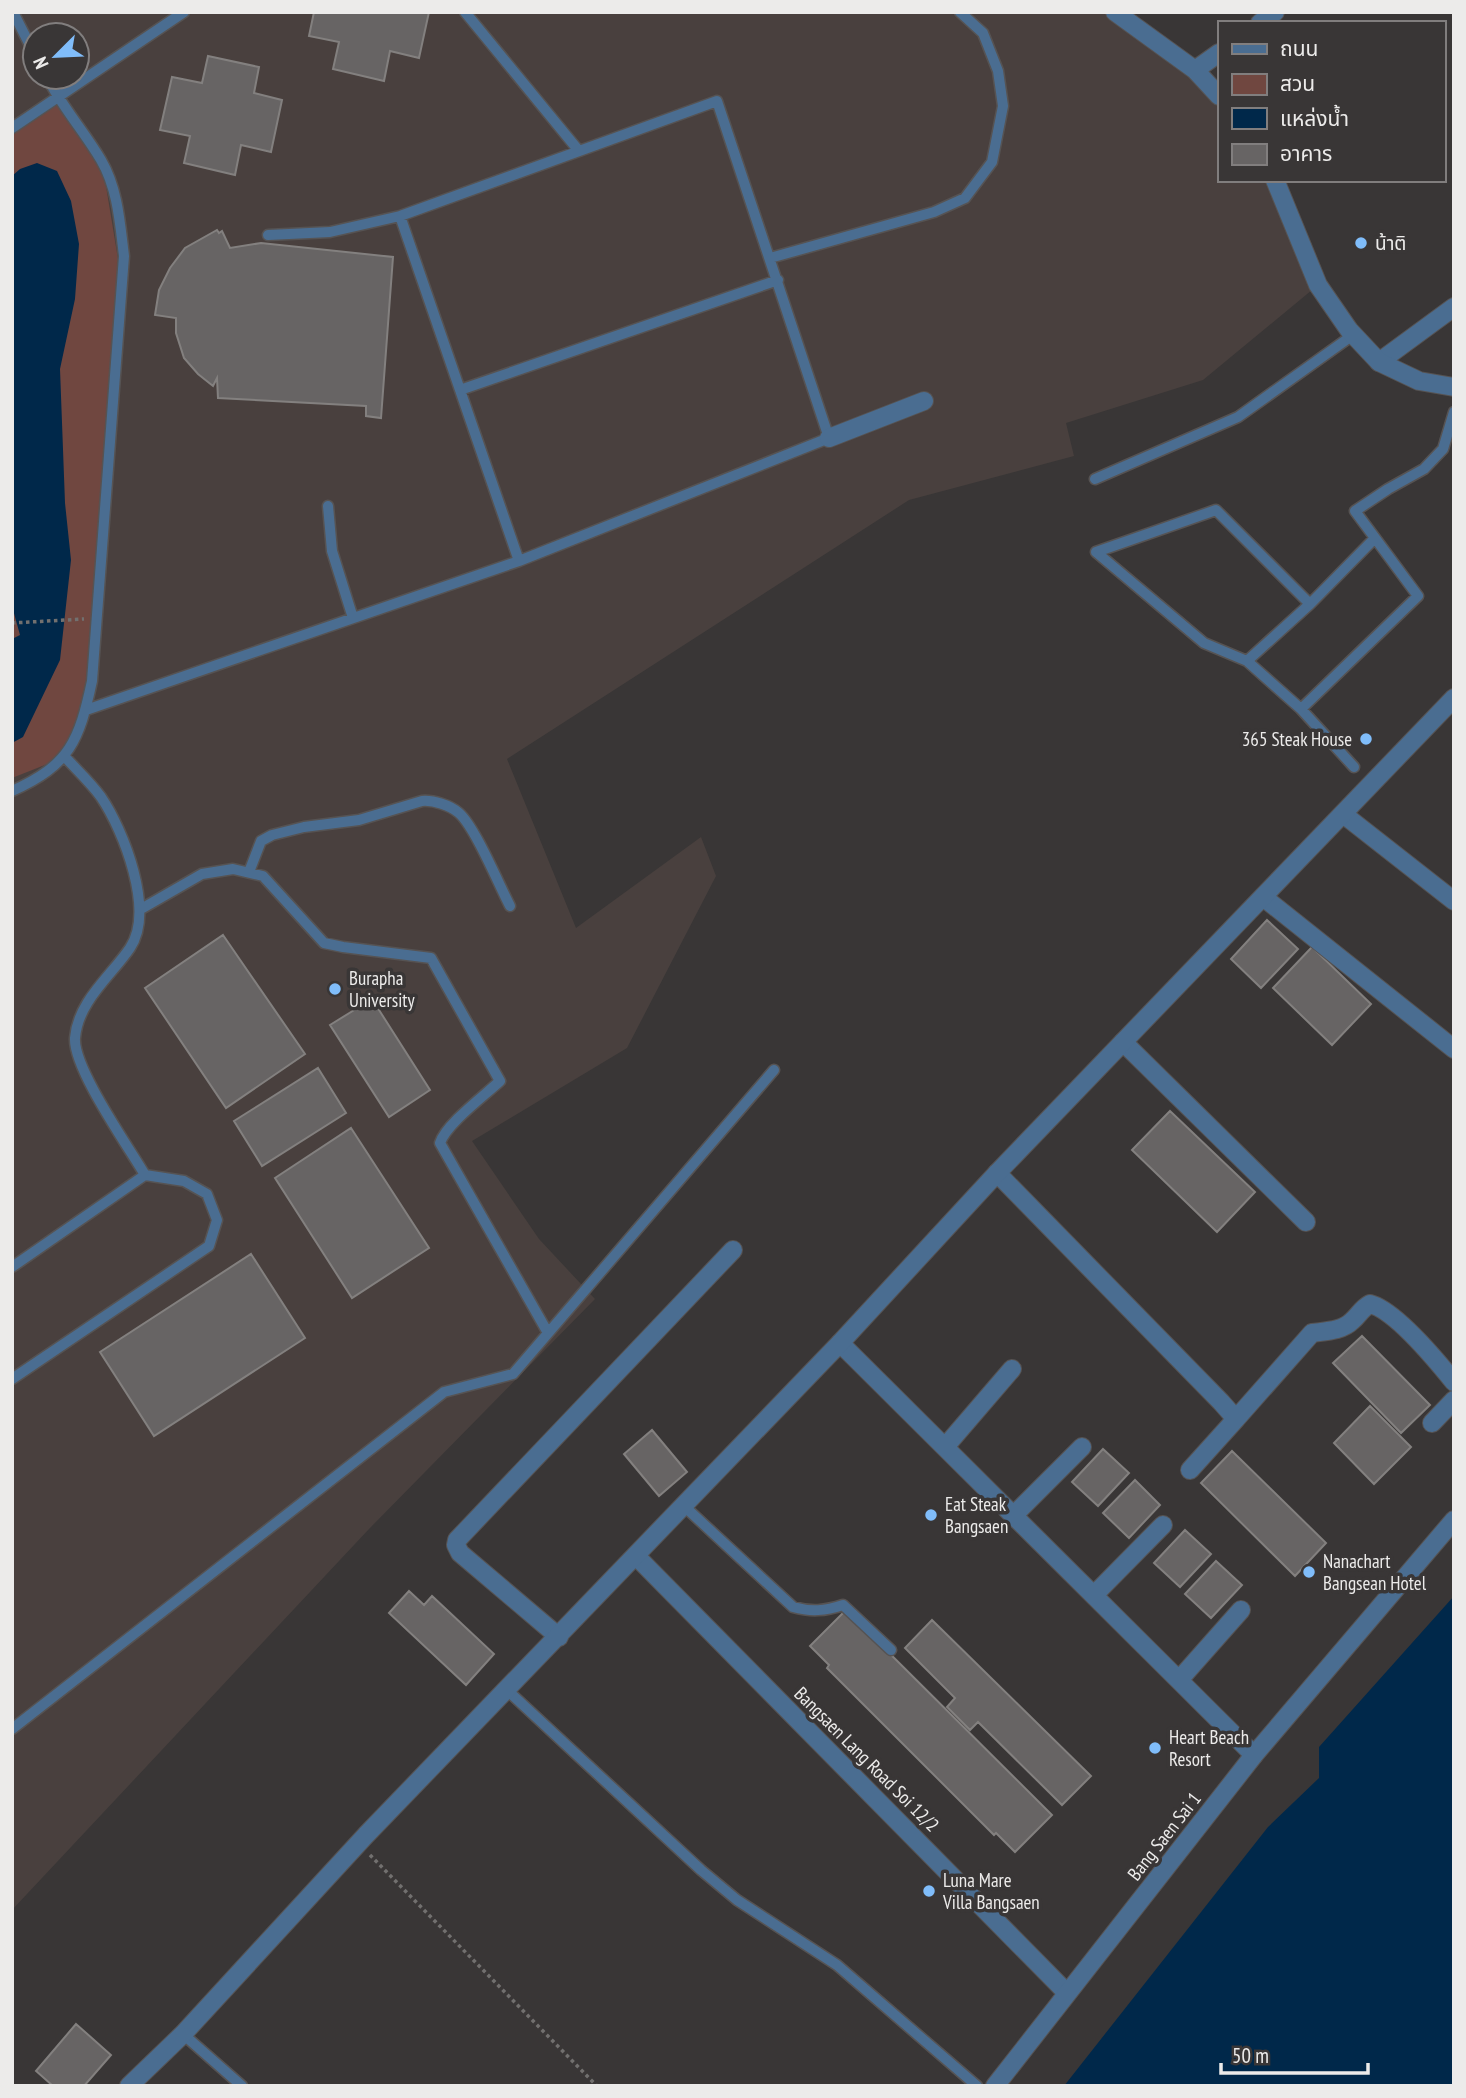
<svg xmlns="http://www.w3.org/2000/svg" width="1466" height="2098" font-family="'PT Sans Narrow','Noto Sans Thai',sans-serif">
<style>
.built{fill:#49403e;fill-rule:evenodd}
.green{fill:#704740}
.water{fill:#00284a}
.building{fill:#676464;stroke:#83807f;stroke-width:2}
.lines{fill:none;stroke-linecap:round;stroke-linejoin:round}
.service-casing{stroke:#565353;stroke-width:13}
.minor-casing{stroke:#565353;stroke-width:20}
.tertiary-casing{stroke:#565353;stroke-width:20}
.path{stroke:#72706f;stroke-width:3.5;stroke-dasharray:3.5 3.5;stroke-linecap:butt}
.service{stroke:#4a6d91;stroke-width:10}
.minor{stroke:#4a6d91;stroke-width:18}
.tertiary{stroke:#4a6d91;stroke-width:18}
.poi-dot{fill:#80bdfa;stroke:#393636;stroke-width:2.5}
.labels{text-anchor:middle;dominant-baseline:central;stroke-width:7;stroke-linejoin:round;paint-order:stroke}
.poi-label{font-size:19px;fill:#ecebea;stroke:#393636;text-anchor:start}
.street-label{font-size:19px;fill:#ecebea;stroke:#393636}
</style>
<rect width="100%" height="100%" fill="#393636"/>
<path class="built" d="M 12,12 L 1115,12 L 1219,96 L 1219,180 L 1275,180 L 1318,285 L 1203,380 L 1066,423 L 1074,456 L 909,500 L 507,759 L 576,928 L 701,837 L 716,876 L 627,1048 L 472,1141 L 539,1239 L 595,1299 L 369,1529 L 12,1910 ZM 35,35 L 77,35 L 77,77 L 35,77 Z"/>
<path class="green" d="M 58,99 L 102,162 L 122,283 L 92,681 L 65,757 L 12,778 L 12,128 Z"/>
<path class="water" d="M 37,163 L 57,171 L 71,201 L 79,244 L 75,299 L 60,369 L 65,503 L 71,560 L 60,660 L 23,737 L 12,743 L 12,639 L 20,635 L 12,606 L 12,176 L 20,169 Z
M 1454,1596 L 1454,2086 L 1064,2086 L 1268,1827 L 1319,1778 L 1319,1747 Z"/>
<path class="building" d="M 314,12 L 429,12 L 419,58 L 390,51 L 384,81 L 333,69 L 339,42 L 309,36 Z
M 208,56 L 259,67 L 254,93 L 282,100 L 271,152 L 241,145 L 235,175 L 184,163 L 190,136 L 160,130 L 172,77 L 202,83 Z
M 217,230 L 219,233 L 222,231 L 230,248 L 261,243 L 393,257 L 381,418 L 366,416 L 366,406 L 218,398 L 217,378 L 213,386 L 198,374 L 184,358 L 176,333 L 176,318 L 155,315 L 159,290 L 170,268 L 185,248 Z
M 1267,920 L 1298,949 L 1261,988 L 1231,959 Z
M 223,935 L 305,1054 L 226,1108 L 145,988 Z
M 1312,947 L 1371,1004 L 1332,1045 L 1273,988 Z
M 372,999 L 430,1090 L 389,1117 L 330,1025 Z
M 318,1068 L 346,1113 L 262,1166 L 234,1121 Z
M 1170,1111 L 1255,1192 L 1217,1232 L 1132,1150 Z
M 351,1128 L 429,1248 L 352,1298 L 275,1178 Z
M 251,1254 L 305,1338 L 154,1436 L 100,1352 Z
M 1362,1336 L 1430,1405 L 1401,1433 L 1333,1363 Z
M 1370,1406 L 1411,1447 L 1374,1484 L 1334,1443 Z
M 652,1430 L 687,1472 L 659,1496 L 624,1454 Z
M 1103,1449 L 1129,1473 L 1098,1506 L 1072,1482 Z
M 1232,1451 L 1326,1543 L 1295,1576 L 1201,1483 Z
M 1135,1480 L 1160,1505 L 1129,1538 L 1103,1513 Z
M 1185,1530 L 1211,1554 L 1180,1587 L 1154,1563 Z
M 1216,1561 L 1242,1585 L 1211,1618 L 1185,1594 Z
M 409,1591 L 424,1605 L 432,1596 L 494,1654 L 466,1685 L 389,1613 Z
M 846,1610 L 1052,1815 L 1015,1852 L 996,1833 L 994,1835 L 827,1668 L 829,1665 L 810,1646 Z
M 932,1620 L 1091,1776 L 1062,1805 L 978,1722 L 970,1730 L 947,1707 L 955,1698 L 905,1648 Z
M 76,2024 L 111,2055 L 84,2086 L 53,2086 L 36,2071 Z"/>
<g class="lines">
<g class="service-casing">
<path id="service" d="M 13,12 L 35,55
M 465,12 L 579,151
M 12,128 L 184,12
M 400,216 L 519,561
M 770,258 L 934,212 L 965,198 L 992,162 L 1003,106 L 998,71 L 983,33 L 960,12
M 460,390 L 778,280
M 1095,479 L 1238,417 L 1353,335
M 328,506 L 332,551 L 353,618
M 1247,661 L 1310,604
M 1301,709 L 1247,661 L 1204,643 L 1096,552 L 1216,510 L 1310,604 L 1375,538
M 86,710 L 519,561 L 829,438 L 717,101 L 400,216 L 330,232 L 268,235
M 65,757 C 77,770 91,783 101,797 C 124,831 155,911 130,948 C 111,976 78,1001 75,1038 C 73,1068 128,1146 145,1175
M 1354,767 L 1301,709 L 1418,596 L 1355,511 L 1388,489 L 1424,469 L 1443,449 L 1454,412
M 12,791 C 70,765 79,741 92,681 L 124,256 C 120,224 118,189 101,160 C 84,131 62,107 47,77
M 249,872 L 261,841 L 272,835 L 304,827 L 359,820 L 422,801 C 433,800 450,805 459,813 C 475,827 499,885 510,906
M 141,909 L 202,874 L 233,869 L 263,876 L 324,943 L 343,947 L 431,958 L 500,1081 C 484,1096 446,1124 440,1143 L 548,1333
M 12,1267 L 145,1175 L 184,1181 L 207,1194 L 217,1220 L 209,1246 L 12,1379
M 684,1506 L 793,1607 C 811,1612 825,1611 843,1605 L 891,1650
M 507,1690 L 701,1870 L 737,1900 L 837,1965 L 977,2086
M 12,1729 L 444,1392 L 513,1374 L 774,1070
M 183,2034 L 242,2086"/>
</g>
<g class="minor-casing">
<path id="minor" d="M 1379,362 L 1454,307
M 829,438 L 924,401
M 1343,814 L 1454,901
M 1263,897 L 1454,1049
M 1123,1042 L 1306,1222
M 997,1173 L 1221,1402 L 1236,1419 L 1190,1470
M 840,1343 L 1254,1755
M 1236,1419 L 1312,1333 C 1326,1331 1342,1331 1352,1321 C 1359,1315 1362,1308 1370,1304 C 1395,1310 1437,1361 1454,1382
M 1432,1423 L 1454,1400
M 945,1447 L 1012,1369
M 1014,1515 L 1082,1447
M 636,1556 L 1067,1993
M 1094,1595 L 1163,1525
M 559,1637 L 460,1553 L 456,1545 L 457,1540 L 733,1250
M 1179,1680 L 1241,1610"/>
</g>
<g class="tertiary-casing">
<path id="tertiary" d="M 1115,12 L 1195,70 L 1219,96
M 1260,23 L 1275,12
M 1195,70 L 1219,53
M 1275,180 L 1318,285 L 1349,330 L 1379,362 L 1419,381 L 1454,387
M 129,2086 L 183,2034 L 366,1835 L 840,1343 L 997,1173 L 1454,698
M 995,2086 L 1254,1755 L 1454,1520"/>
</g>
<path class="path" d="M 12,623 L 84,619
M 370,1855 L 597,2086"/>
<use href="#service" class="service"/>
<use href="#minor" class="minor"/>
<use href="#tertiary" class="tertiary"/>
</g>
<g class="poi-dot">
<circle cx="1361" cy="243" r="7"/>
<circle cx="1366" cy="739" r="7"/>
<circle cx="335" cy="989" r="7"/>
<circle cx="931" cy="1515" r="7"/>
<circle cx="1309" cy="1572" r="7"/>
<circle cx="1155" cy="1748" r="7"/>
<circle cx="929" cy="1891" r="7"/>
</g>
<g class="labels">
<g class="poi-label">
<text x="1375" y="243">น้าติ</text>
<text x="1352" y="739" text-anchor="end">365 Steak House</text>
<text x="349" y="978">Burapha<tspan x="349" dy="22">University</tspan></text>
<text x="945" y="1504">Eat Steak<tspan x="945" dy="22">Bangsaen</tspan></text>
<text x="1323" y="1561">Nanachart<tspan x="1323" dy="22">Bangsean Hotel</tspan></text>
<text x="1169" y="1737">Heart Beach<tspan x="1169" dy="22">Resort</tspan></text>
<text x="943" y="1880">Luna Mare<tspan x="943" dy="22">Villa Bangsaen</tspan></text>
</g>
<g class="street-label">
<text transform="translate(867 1759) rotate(45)">Bangsaen Lang Road Soi 12/2</text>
<text transform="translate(1164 1836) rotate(-52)">Bang Saen Sai 1</text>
</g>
</g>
<rect width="1466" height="2098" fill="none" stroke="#ecebea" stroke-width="28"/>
<rect x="1218" y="21" width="228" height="161" fill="#393636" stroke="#817e7e" stroke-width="2"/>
<rect x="1232" y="44" width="35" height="10" fill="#4a6d91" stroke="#817e7e" stroke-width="2"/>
<text x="1280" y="56" font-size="21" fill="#ecebea">ถนน</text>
<rect x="1232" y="74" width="35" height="21" fill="#704740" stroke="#817e7e" stroke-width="2"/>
<text x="1280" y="91" font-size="21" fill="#ecebea">สวน</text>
<rect x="1232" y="108" width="35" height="21" fill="#00284a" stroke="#817e7e" stroke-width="2"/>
<text x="1280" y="126" font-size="21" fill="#ecebea">แหล่งน้ำ</text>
<rect x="1232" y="144" width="35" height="21" fill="#676464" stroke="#817e7e" stroke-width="2"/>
<text x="1280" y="161" font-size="21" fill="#ecebea">อาคาร</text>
<g transform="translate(56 56) rotate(246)"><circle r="33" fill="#393636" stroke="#817e7e" stroke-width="2"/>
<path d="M0-5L12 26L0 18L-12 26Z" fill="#80bdfa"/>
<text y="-10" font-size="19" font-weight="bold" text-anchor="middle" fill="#ecebea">N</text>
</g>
<path d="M1221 2063v10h147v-10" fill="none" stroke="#ecebea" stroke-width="3.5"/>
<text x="1232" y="2063" font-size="21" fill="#ecebea" stroke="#393636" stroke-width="5" paint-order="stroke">50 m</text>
</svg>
